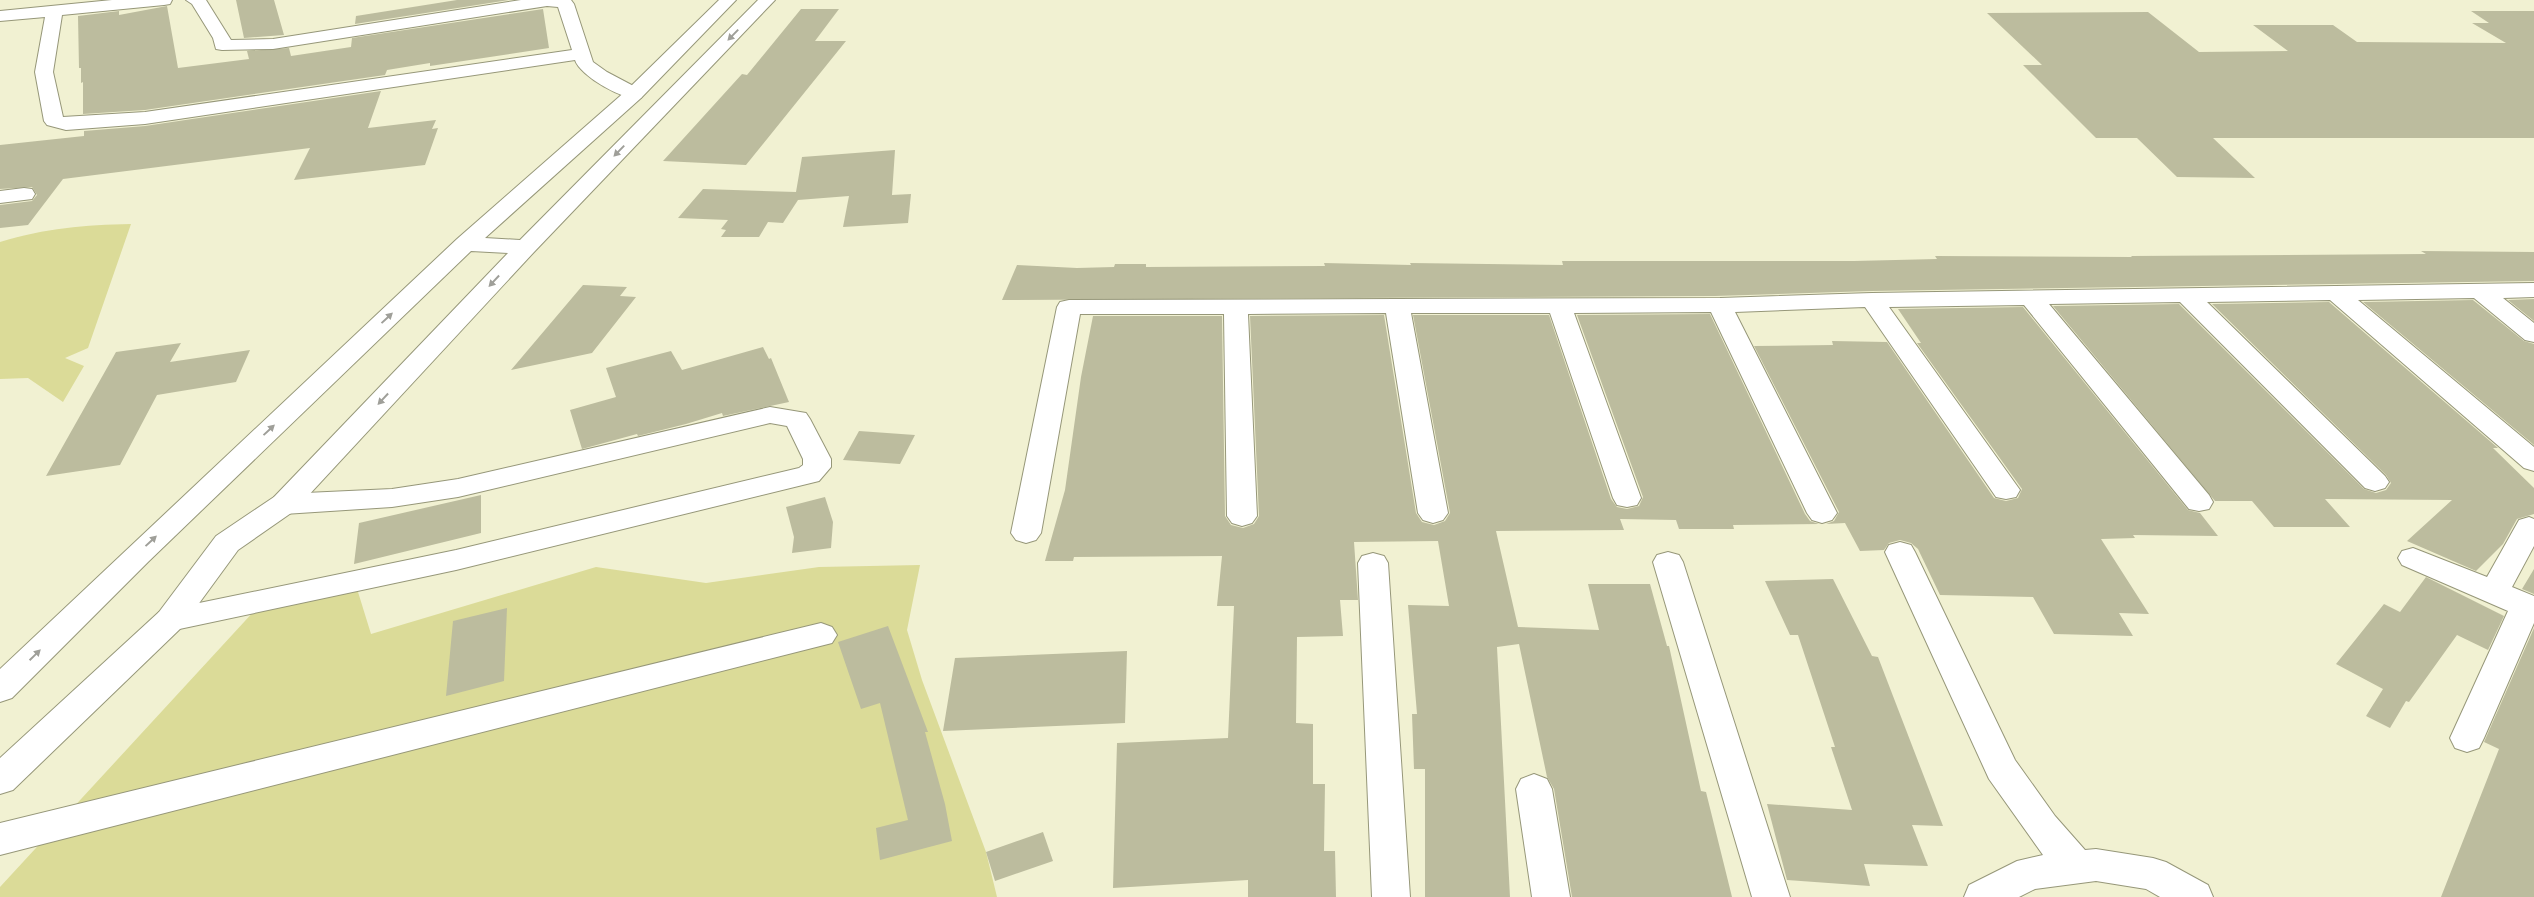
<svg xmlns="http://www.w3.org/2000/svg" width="2534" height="897" font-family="'IBM Plex Sans',sans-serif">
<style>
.green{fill:#dbdb98}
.building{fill:#bcbc9e}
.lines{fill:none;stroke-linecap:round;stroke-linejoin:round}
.street-casing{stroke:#969779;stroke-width:2}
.secondary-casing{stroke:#969779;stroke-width:2}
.street{fill:#fff;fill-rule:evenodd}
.secondary{fill:#fff;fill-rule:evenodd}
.oneway{fill:#9f9f99}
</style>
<rect width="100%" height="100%" fill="#f1f1d2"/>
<path class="green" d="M 131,224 L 88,348 L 65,358 L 84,366 L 63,402 L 28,378 L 0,379 L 0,242 C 46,228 84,225 131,224 Z
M 920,565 L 907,630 L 922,680 L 986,852 L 997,897 L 0,897 L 0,887 L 257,608 L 354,579 L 371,634 L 596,567 L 706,583 L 819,567 Z"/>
<path class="building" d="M 236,0 L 274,0 L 284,35 L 244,38 Z
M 457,0 L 509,0 L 355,24 L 356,16 Z
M 167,6 L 178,68 L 249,59 L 247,51 L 289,48 L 291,56 L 351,47 L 352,38 L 543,9 L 549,48 L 430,66 L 430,63 L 387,70 L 385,75 L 145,110 L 83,114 L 83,82 L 81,83 L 81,68 L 79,68 L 78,16 L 119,11 L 119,15 Z
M 801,9 L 839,9 L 815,41 L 846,41 L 746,165 L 663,161 L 742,74 L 747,75 Z
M 2471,11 L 2534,11 L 2534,138 L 2213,138 L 2255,178 L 2177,177 L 2137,138 L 2096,138 L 2023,65 L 2042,65 L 1987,13 L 2148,12 L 2199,52 L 2288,51 L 2253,25 L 2333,25 L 2357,42 L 2506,43 L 2472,23 L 2489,23 Z
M 381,91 L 368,128 L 436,120 L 432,129 L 438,128 L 425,165 L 294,180 L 310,148 L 63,179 L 28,225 L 0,228 L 0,205 L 32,201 L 37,195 L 32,187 L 0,189 L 0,145 L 84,136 L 84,131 L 145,126 Z
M 895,150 L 892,195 L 911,194 L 908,223 L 843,227 L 849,196 L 798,200 L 783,223 L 768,222 L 759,237 L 721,237 L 726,230 L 721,229 L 728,220 L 678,218 L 703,189 L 796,192 L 802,157 Z
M 2421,251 L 2534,252 L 2534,281 L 1872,291 L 1715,296 L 1002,300 L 1017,265 L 1077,268 L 1114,267 L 1115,264 L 1146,264 L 1146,267 L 1325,266 L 1324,263 L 1411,265 L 1410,263 L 1563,265 L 1562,261 L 1854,261 L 1937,259 L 1935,256 L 2132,257 L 2131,256 L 2426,254 Z
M 583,285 L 627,287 L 620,296 L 636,297 L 592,353 L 511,370 Z
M 2534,299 L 2534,321 L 2508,300 Z
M 2473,300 L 2524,341 L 2534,344 L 2534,445 L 2363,302 Z
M 2329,302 L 2498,448 L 2493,448 L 2534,488 L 2534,514 L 2517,519 L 2503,544 L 2476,571 L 2407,541 L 2452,500 L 2325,499 L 2350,527 L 2274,527 L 2252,501 L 2215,501 L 2053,306 L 2179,304 L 2364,489 L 2376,493 L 2386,490 L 2391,483 L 2386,475 L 2212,304 Z
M 2023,307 L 2188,510 L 2200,513 L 2218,536 L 2133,535 L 2135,538 L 2101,539 L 2149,614 L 2119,613 L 2133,636 L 2054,634 L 2033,597 L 1940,595 L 1918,549 L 1911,543 L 1900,540 L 1889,543 L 1884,550 L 1860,551 L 1845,523 L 1826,524 L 1834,521 L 1839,512 L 1754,346 L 1833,345 L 1832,341 L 1887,342 L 1994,498 L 2006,501 L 2018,498 L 2022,489 L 1917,343 L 1921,343 L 1898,309 Z
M 1710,314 L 1805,514 L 1810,521 L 1819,524 L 1733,525 L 1734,529 L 1679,529 L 1676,520 L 1620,519 L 1624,530 L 1496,531 L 1518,627 L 1599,630 L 1588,584 L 1650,584 L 1667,646 L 1669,646 L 1701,791 L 1706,792 L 1732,897 L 1572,897 L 1554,789 L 1547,777 L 1519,644 L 1497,647 L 1510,897 L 1425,897 L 1425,769 L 1414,769 L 1412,714 L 1417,714 L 1408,605 L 1449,606 L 1438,541 L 1354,542 L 1358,600 L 1340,600 L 1343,636 L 1297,637 L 1296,723 L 1313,724 L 1313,784 L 1325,784 L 1324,851 L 1335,851 L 1336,897 L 1248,897 L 1248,880 L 1113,888 L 1117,743 L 1228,738 L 1234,606 L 1217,606 L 1222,556 L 1074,557 L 1073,561 L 1045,561 L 1065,490 L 1081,377 L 1093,316 L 1222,316 L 1225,516 L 1231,525 L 1243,528 L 1254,524 L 1259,516 L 1250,316 L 1384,315 L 1416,513 L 1422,522 L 1434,525 L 1445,521 L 1450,513 L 1413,315 L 1549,315 L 1611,499 L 1617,507 L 1627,509 L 1639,506 L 1643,497 L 1577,315 Z
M 181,343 L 170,362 L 250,350 L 236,382 L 157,395 L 120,465 L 46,476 L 116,352 Z
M 763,347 L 769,359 L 771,358 L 789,402 L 723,416 L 722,413 L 686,424 L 638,436 L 637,434 L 582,449 L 570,410 L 616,397 L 606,368 L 671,351 L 682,370 Z
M 859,431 L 915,435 L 900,464 L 843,460 Z
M 481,495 L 481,533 L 354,564 L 359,523 Z
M 825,497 L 833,522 L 831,548 L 792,553 L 794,537 L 786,507 Z
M 2534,569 L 2534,594 L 2522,589 Z
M 2426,577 L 2504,616 L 2488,650 L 2457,635 L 2409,702 L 2406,701 L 2390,728 L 2366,716 L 2383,689 L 2336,664 L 2384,604 L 2400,612 Z
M 1833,579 L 1872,656 L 1878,657 L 1943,826 L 1912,825 L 1928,866 L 1864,864 L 1870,886 L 1787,880 L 1767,804 L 1852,810 L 1831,747 L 1835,747 L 1798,635 L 1790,635 L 1765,581 Z
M 507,608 L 504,681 L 446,696 L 453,621 Z
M 888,626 L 928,732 L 925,732 L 945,804 L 952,841 L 880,860 L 876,828 L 908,820 L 880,703 L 861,709 L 838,642 Z
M 2534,628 L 2534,897 L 2441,897 L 2499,749 L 2484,742 Z
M 1127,651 L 1125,723 L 943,731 L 955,658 Z
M 1043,832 L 1053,861 L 995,881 L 986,852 Z"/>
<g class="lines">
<g class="street-casing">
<path id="street" d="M 112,0 L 172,0 L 170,4 L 164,5 L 62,15 L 53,72 L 63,117 L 145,112 L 572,50 L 558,7 L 547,6 L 273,49 L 222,50 L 216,49 L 213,38 L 192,4 L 186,0 L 206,0 L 231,40 L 273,39 L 521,0 L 571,0 L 574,4 L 593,62 L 607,72 L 641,90 L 643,94 L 641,98 C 625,102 580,76 575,60 L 145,124 L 66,130 L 47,125 L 44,121 L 35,72 L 45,17 L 0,21 L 0,11 Z
M 24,188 L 32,189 L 35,194 L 32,199 L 0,203 L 0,191 Z
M 2534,283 L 2534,297 L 2503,298 L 2534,323 L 2534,342 L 2525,340 L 2474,298 L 2358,300 L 2534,447 L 2534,471 L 2524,468 L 2330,300 L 2207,302 L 2385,476 L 2389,482 L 2385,488 L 2375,491 L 2365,488 L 2180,302 L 2049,304 L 2209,495 L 2213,502 L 2209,509 L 2199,511 L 2189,509 L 2024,305 L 1889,307 L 2020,490 L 2016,497 L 2006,499 L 1996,497 L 1865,307 L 1735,312 L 1837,513 L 1832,520 L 1822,523 L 1812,520 L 1807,513 L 1711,312 L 1574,313 L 1641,498 L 1637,505 L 1627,507 L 1617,505 L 1613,498 L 1550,313 L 1411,313 L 1448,513 L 1443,520 L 1433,523 L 1423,520 L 1418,513 L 1386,313 L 1248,314 L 1257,516 L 1252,523 L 1242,526 L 1232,523 L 1227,516 L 1224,314 L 1080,314 L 1041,533 L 1036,540 L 1026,543 L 1016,540 L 1011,533 L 1057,307 L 1060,302 L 1069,300 L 1720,298 L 1872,293 Z
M 770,407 L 806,413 L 810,419 L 831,459 L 831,467 L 819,481 L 456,570 L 170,631 L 159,628 L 154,620 L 159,612 L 170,609 L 456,550 L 799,468 L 803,465 L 803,459 L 787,426 L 770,423 L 458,497 L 392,507 L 284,514 L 274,511 L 270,504 L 274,497 L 284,494 L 392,489 L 458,479 Z
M 2529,517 L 2534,519 L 2534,546 L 2512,587 L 2534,596 L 2534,623 L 2484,738 L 2479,748 L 2467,752 L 2455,748 L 2450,738 L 2508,611 L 2402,565 L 2398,558 L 2402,551 L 2413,548 L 2487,577 L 2519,520 Z
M 1900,542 L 1911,545 L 1915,552 L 2015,760 L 2055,816 L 2085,850 L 2096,849 L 2153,858 L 2166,862 L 2208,885 L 2213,897 L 2160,897 L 2146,889 L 2096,881 L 2035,889 L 2019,897 L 1964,897 L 1969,885 L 2017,861 L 2043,855 L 1989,779 L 1885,552 L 1889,545 Z
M 1668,552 L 1679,555 L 1683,562 L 1790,897 L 1752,897 L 1653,562 L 1657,555 Z
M 1373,553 L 1384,556 L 1388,563 L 1410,897 L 1372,897 L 1358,563 L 1362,556 Z
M 821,623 L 832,627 L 837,635 L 832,643 L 0,855 L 0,823 Z
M 1534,774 L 1547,779 L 1552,789 L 1570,897 L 1532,897 L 1516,789 L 1521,779 Z"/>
</g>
<g class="secondary-casing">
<path id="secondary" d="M 719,0 L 736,0 L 641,98 L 485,238 L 520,240 L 758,0 L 775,0 L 534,252 L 294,511 L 238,550 L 181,628 L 13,790 L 0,794 L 0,758 L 159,612 L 216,536 L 274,497 L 508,253 L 471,251 L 148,562 L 12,698 L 0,702 L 0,669 L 457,239 L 627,90 Z"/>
</g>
<use href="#street" class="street"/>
<use href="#secondary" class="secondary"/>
</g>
<defs><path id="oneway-solid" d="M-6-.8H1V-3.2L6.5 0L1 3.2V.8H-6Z" transform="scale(1.25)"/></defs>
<g class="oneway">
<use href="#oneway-solid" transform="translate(733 35) rotate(134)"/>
<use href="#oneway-solid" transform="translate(619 151) rotate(134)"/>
<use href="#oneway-solid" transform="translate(494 281) rotate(133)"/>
<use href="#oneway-solid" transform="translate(387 318) rotate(-43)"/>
<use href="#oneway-solid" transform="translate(383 399) rotate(133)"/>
<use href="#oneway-solid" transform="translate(269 430) rotate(-43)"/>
<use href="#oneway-solid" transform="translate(151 541) rotate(-43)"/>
<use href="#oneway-solid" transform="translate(35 655) rotate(-44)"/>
</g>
</svg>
